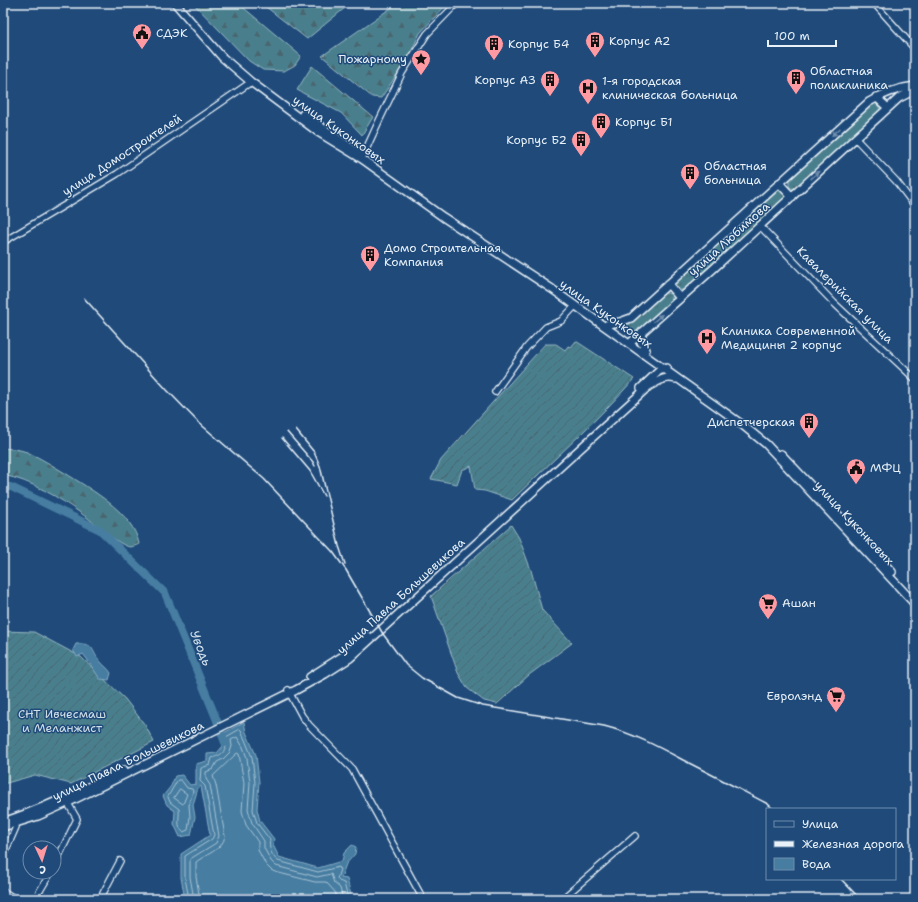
<svg xmlns="http://www.w3.org/2000/svg" width="918" height="902" font-family="'Shantell Sans',sans-serif">
<style>
.grass{fill:url(#grass-tufts);stroke:#99b8c2}
.forest{fill:url(#forest-firs);stroke:#99b8c2}
.garden{fill:url(#garden-furrows);stroke:#99b8c2}
.water{fill:#467da1;stroke:#87abc4}
.lines{fill:none;stroke-linecap:round;stroke-linejoin:round}
.shore{stroke:#a7c3d5;stroke-width:1}
.river{stroke:#467da1;stroke-width:8}
.minor-casing{stroke:#e8f1f8;stroke-width:8}
.major-casing{stroke:#e8f1f8;stroke-width:10}
.minor{stroke:#1f4a7a;stroke-width:5.5}
.major{stroke:#1f4a7a;stroke-width:7}
.rail{stroke:#e8f1f8;stroke-width:1.5}
.oneway{fill:#6f8dac}
.labels{text-anchor:middle;dominant-baseline:central;stroke-width:3;stroke-linejoin:round;paint-order:stroke}
.poi-label{font-size:12px;fill:#e8f1f8;stroke:#1f4a7a;text-anchor:start}
.street-label{font-size:12px;fill:#e8f1f8;stroke:#1f4a7a}
.park-label{font-size:12px;fill:#d0e0e8;stroke:#1f4a7a}
.water-label{font-size:13px;font-style:italic;fill:#d0e0eb;stroke:#1f4a7a}
</style>
<defs>
<pattern id="grass-tufts" width="24" height="20" patternUnits="userSpaceOnUse"><rect width="24" height="20" fill="#4a7f8d"/><path d="M3 7l-1-3M5 7V3M7 7l1-3M15 17l-1-3M17 17v-4M19 17l1-3" fill="none" stroke="#48666f"/></pattern>
<pattern id="forest-firs" width="22" height="20" patternUnits="userSpaceOnUse"><rect width="22" height="20" fill="#4a7f8d"/><path d="M5 1l3.5 6h-7zM16 11l3.5 6h-7z" fill="#48666f"/></pattern>
<pattern id="garden-furrows" width="10" height="10" patternUnits="userSpaceOnUse"><rect width="10" height="10" fill="#4a7f8d"/><path d="M-1 1l2-2M0 10L10 0M9 11l2-2" fill="none" stroke="#48666f"/></pattern>
</defs>
<rect width="100%" height="100%" fill="#1f4a7a"/>
<filter id="ink" filterUnits="userSpaceOnUse"><feTurbulence type="fractalNoise" baseFrequency=".025" numOctaves="2"/><feDisplacementMap in="SourceGraphic" scale="8" xChannelSelector="R" yChannelSelector="G"/><feConvolveMatrix kernelMatrix="1 2 1 2 8 2 1 2 1" color-interpolation-filters="sRGB"/></filter>
<g filter="url(#ink)">
<path class="grass" d="M 875,103 L 879,107 L 880,111 L 796,189 L 791,188 L 789,186 L 789,180 L 872,104 Z
M 778,190 L 782,190 L 786,192 L 785,199 L 683,290 L 677,290 L 676,288 L 676,282 Z
M 663,293 L 667,293 L 671,294 L 672,298 L 671,301 L 638,331 L 632,334 L 627,331 L 626,328 L 631,322 Z"/>
<path class="forest" d="M 193,3 L 238,3 L 301,56 L 295,65 L 284,71 L 263,70 L 249,61 Z
M 261,3 L 351,3 L 307,39 Z
M 398,3 L 448,3 L 420,33 L 408,58 L 381,98 L 372,97 L 322,56 Z
M 312,66 L 373,117 L 362,135 L 341,113 L 297,90 Z
M 3,448 C 11,449 19,449 27,452 C 41,458 53,466 65,473 C 90,489 134,513 139,544 C 137,545 133,547 130,547 C 119,546 93,521 82,514 C 58,497 32,481 3,475 Z"/>
<path class="garden" d="M 576,341 L 634,379 C 596,422 553,460 512,500 L 485,491 L 475,490 L 471,466 L 462,470 L 457,484 L 431,479 L 441,460 L 545,344 L 556,344 L 565,350 L 568,346 L 571,347 Z
M 511,525 L 519,538 L 531,570 L 542,610 L 572,643 L 529,675 L 497,704 L 484,701 L 467,688 L 458,673 L 431,596 Z
M 3,631 L 34,632 L 81,657 L 125,699 L 145,725 L 154,742 L 71,784 L 35,775 L 3,784 Z"/>
<path class="water" d="M 76,644 C 96,643 90,650 100,661 C 104,666 108,668 111,673 L 109,680 L 100,679 L 87,659 L 83,654 L 77,657 L 73,650 Z
M 244,722 L 246,732 L 256,755 L 259,782 L 257,809 L 260,821 L 274,839 L 273,845 L 279,857 L 318,868 L 342,861 L 344,853 L 352,845 L 356,847 L 355,854 L 346,864 L 341,878 L 347,879 L 352,899 L 185,899 L 181,878 L 181,854 L 210,835 L 201,786 L 198,788 L 193,805 L 195,817 L 191,835 L 180,837 L 174,824 L 175,811 L 167,805 L 163,796 L 171,786 L 175,776 L 182,775 L 190,785 L 196,784 L 196,764 L 207,761 L 207,754 L 217,753 L 223,746 L 220,735 Z"/>
<g class="lines">
<path class="shore" d="M 178,780 L 181,780 L 187,788 L 192,789 L 193,791 L 189,805 L 190,817 L 188,830 L 183,832 C 176,826 180,818 179,809 L 170,802 L 168,797 Z
M 180,789 L 187,794 L 183,804 L 174,798 Z
M 189,899 L 185,878 L 185,856 L 212,839 L 214,835 L 205,786 L 200,781 L 201,768 L 210,765 L 212,758 C 218,756 224,754 226,747 C 227,744 226,740 226,737 L 240,729 L 241,730 L 252,757 L 255,783 L 253,810 L 257,823 L 270,840 C 268,847 272,857 278,861 L 318,872 L 339,867 L 340,869 L 337,879 L 339,881 L 344,883 L 348,899
M 194,899 L 190,877 L 190,859 L 216,843 L 219,836 L 210,785 L 206,779 L 206,772 L 213,769 L 217,762 L 223,759 L 230,752 L 232,746 L 231,740 L 237,737 L 243,747 L 247,758 L 250,783 L 248,809 L 252,823 L 264,841 L 264,848 L 271,861 L 276,866 L 317,877 L 331,874 L 334,883 L 340,888 L 343,899
M 200,899 L 196,877 L 196,862 C 206,854 223,850 225,836 L 216,785 L 213,776 L 237,753 L 239,754 L 244,783 L 242,811 L 246,825 L 258,842 L 258,850 L 266,865 L 271,870 L 275,872 L 315,882 L 326,882 L 335,892 L 336,899"/>
<path class="river" d="M 3,487 L 11,487 L 100,530 L 165,593 L 216,718 L 225,743"/>
<g class="minor-casing">
<path id="minor" d="M 874,3 L 915,49
M 855,138 L 896,181 L 915,206
M 363,156 L 379,121 L 402,73 L 427,34 L 457,3
M 760,226 L 834,303 L 915,379
M 3,242 L 117,174 L 251,82
M 495,392 L 527,347 L 546,327 L 561,321 L 575,306
M 288,690 L 302,716 L 309,725 L 352,769 L 423,899
M 3,857 L 16,827 L 15,823
M 54,866 L 77,819 L 66,800
M 3,891 L 15,899
M 35,899 L 51,872
M 100,899 L 120,861
M 562,899 L 635,836"/>
</g>
<g class="major-casing">
<path id="major" d="M 175,3 L 222,57 L 251,82 L 318,132 L 362,159 L 443,217 L 552,289 L 740,423 L 766,444 L 915,604
M 876,97 L 888,108
M 303,114 L 360,154
M 779,183 L 792,197
M 668,284 L 680,298
M 608,324 L 620,322 L 631,318 L 869,102 C 884,93 898,88 915,86
M 642,332 L 641,342 L 646,350
M 629,344 L 712,270 L 899,98 L 915,90
M 641,388 L 659,371 L 667,368
M 781,454 L 892,572
M 310,677 L 346,654 L 368,636
M 3,822 C 45,808 84,789 124,770
M 3,827 L 38,816 L 67,803 L 296,690 L 325,674 L 350,658 L 360,649 L 649,386 C 660,381 663,376 676,379"/>
</g>
<use href="#minor" class="minor"/>
<use href="#major" class="major"/>
<path class="rail" d="M 84,298 L 167,390 L 198,422 L 264,479 L 333,552 L 346,570 L 383,634 L 406,665 L 422,678 L 458,698 L 483,706 L 604,726 C 632,733 657,746 683,760 C 711,774 739,789 768,804 L 773,809
M 296,430 L 314,452 L 320,466 L 339,546 L 345,564
M 287,432 L 313,462 L 315,466
M 282,438 L 310,471 L 324,496
M 841,879 L 860,899"/>
</g>
<defs><path id="oneway-solid" d="M-6-.8H1V-3.2L6.5 0L1 3.2V.8H-6Z"/></defs>
<g class="oneway">
<use href="#oneway-solid" transform="translate(836 132) rotate(138)"/>
<use href="#oneway-solid" transform="translate(815 175) rotate(-43)"/>
<use href="#oneway-solid" transform="translate(658 318) rotate(-41)"/>
</g>
</g>
<defs>
<g id="civic-pin" transform="scale(1)"><path d="M0 17L-7.5 6A9.5 9.5 0 1 1 7.5 6Z" fill="#ff9aa2" stroke="#1f4a7a"/><path d="M-.6-6.5H3V-4.5H.6V-3L4-1V1h2V6H-6V1h2V-1L-.6-3ZM-1.2 2.5V6h2.4V2.5Z" fill="#111"/></g>
<g id="building-pin" transform="scale(1)"><path d="M0 17L-7.5 6A9.5 9.5 0 1 1 7.5 6Z" fill="#ff9aa2" stroke="#1f4a7a"/><path d="M-4-6H4V6H1V3H-1V6H-4ZM-2.5-4.3h1.7v1.8h-1.7ZM.8-4.3h1.7v1.8H.8ZM-2.5-1h1.7V.8h-1.7ZM.8-1h1.7V.8H.8Z" fill="#111"/></g>
<g id="sight-pin" transform="scale(1)"><path d="M0 17L-7.5 6A9.5 9.5 0 1 1 7.5 6Z" fill="#ff9aa2" stroke="#1f4a7a"/><path d="M0-6L1.8-2.2L6-1.7L2.9 1.2L3.7 5.4L0 3.3L-3.7 5.4L-2.9 1.2L-6-1.7L-1.8-2.2Z" fill="#111"/></g>
<g id="hospital-pin" transform="scale(1)"><path d="M0 17L-7.5 6A9.5 9.5 0 1 1 7.5 6Z" fill="#ff9aa2" stroke="#1f4a7a"/><path d="M-5-5h3v3.5h4V-5h3V5h-3V1.5h-4V5h-3Z" fill="#111"/></g>
<g id="supermarket-pin" transform="scale(1)"><path d="M0 17L-7.5 6A9.5 9.5 0 1 1 7.5 6Z" fill="#ff9aa2" stroke="#1f4a7a"/><path d="M-6-5.5h2.5l.6 2H6L4.5 2H-2.5L-4.4-4H-6ZM-1.5 3.2a1.3 1.3 0 1 0 .1 0ZM3 3.2a1.3 1.3 0 1 0 .1 0Z" fill="#111"/></g>
</defs>
<g fill-rule="evenodd">
<use href="#civic-pin" x="142" y="33"/>
<use href="#building-pin" x="595" y="41"/>
<use href="#building-pin" x="494" y="44"/>
<use href="#sight-pin" x="421" y="59"/>
<use href="#building-pin" x="796" y="78"/>
<use href="#building-pin" x="550" y="80"/>
<use href="#hospital-pin" x="588" y="88"/>
<use href="#building-pin" x="601" y="122"/>
<use href="#building-pin" x="581" y="140"/>
<use href="#building-pin" x="690" y="173"/>
<use href="#building-pin" x="370" y="255"/>
<use href="#hospital-pin" x="707" y="338"/>
<use href="#building-pin" x="809" y="422"/>
<use href="#civic-pin" x="856" y="468"/>
<use href="#supermarket-pin" x="768" y="603"/>
<use href="#supermarket-pin" x="836" y="696"/>
</g>
<g class="labels">
<g class="poi-label">
<text x="156" y="33">СДЭК</text>
<text x="609" y="41">Корпус А2</text>
<text x="508" y="44">Корпус Б4</text>
<text x="407" y="59" text-anchor="end">Пожарному</text>
<text x="810" y="71">Областная<tspan x="810" dy="14">поликлиника</tspan></text>
<text x="536" y="80" text-anchor="end">Корпус А3</text>
<text x="602" y="81">1-я городская<tspan x="602" dy="14">клиническая больница</tspan></text>
<text x="615" y="122">Корпус Б1</text>
<text x="567" y="140" text-anchor="end">Корпус Б2</text>
<text x="704" y="166">Областная<tspan x="704" dy="14">больница</tspan></text>
<text x="384" y="248">Домо Строительная<tspan x="384" dy="14">Компания</tspan></text>
<text x="721" y="331">Клиника Современной<tspan x="721" dy="14">Медицины 2 корпус</tspan></text>
<text x="795" y="422" text-anchor="end">Диспетчерская</text>
<text x="870" y="468">МФЦ</text>
<text x="782" y="603">Ашан</text>
<text x="822" y="696" text-anchor="end">Евролэнд</text>
</g>
<g class="street-label">
<text transform="translate(339 130) rotate(35)">улица Куконковых</text>
<text transform="translate(122 155) rotate(-33)">улица Домостроителей</text>
<text transform="translate(729 239) rotate(-42)">улица Любимова</text>
<text transform="translate(845 295) rotate(45)">Кавалерийская улица</text>
<text transform="translate(606 314) rotate(35)">улица Куконковых</text>
<text transform="translate(854 523) rotate(47)">улица Куконковых</text>
<text transform="translate(401 596) rotate(-42)">улица Павла Большевикова</text>
<text transform="translate(128 761) rotate(-26)">улица Павла Большевикова</text>
</g>
<g class="park-label">
<text x="62" y="714">СНТ Ивчесмаш<tspan x="62" dy="14">и Меланжист</tspan></text>
</g>
<g class="water-label">
<text transform="translate(201 648) rotate(68)">Уводь</text>
</g>
</g>
<rect width="918" height="902" fill="none" stroke="#1f4a7a" stroke-width="16"/>
<rect x="8" y="8" width="902" height="886" fill="none" stroke="#e8f1f8" stroke-width="1.5" filter="url(#ink)"/>
<rect x="766" y="808" width="130" height="72" fill="#1f4a7a" stroke="#6f8dac"/>
<rect x="774" y="821" width="20" height="6" fill="#1f4a7a" stroke="#6f8dac"/>
<text x="802" y="828" font-size="12" fill="#e8f1f8">Улица</text>
<rect x="774" y="841" width="20" height="6" fill="#e8f1f8" stroke="#6f8dac"/>
<text x="802" y="848" font-size="12" fill="#e8f1f8">Железная дорога</text>
<rect x="774" y="858" width="20" height="12" fill="#467da1" stroke="#6f8dac"/>
<text x="802" y="868" font-size="12" fill="#e8f1f8">Вода</text>
<g transform="translate(42 860) rotate(176)"><circle r="19" fill="#1f4a7a" stroke="#6f8dac"/>
<path d="M0-3L7 15L0 10L-7 15Z" fill="#ff9aa2"/>
<text y="-6" font-size="11" font-weight="bold" text-anchor="middle" fill="#e8f1f8">С</text>
</g>
<path d="M768 40v6h68v-6" fill="none" stroke="#e8f1f8" stroke-width="2"/>
<text x="774" y="40" font-size="12" fill="#e8f1f8" stroke="#1f4a7a" stroke-width="3" paint-order="stroke">100 m</text>
</svg>
